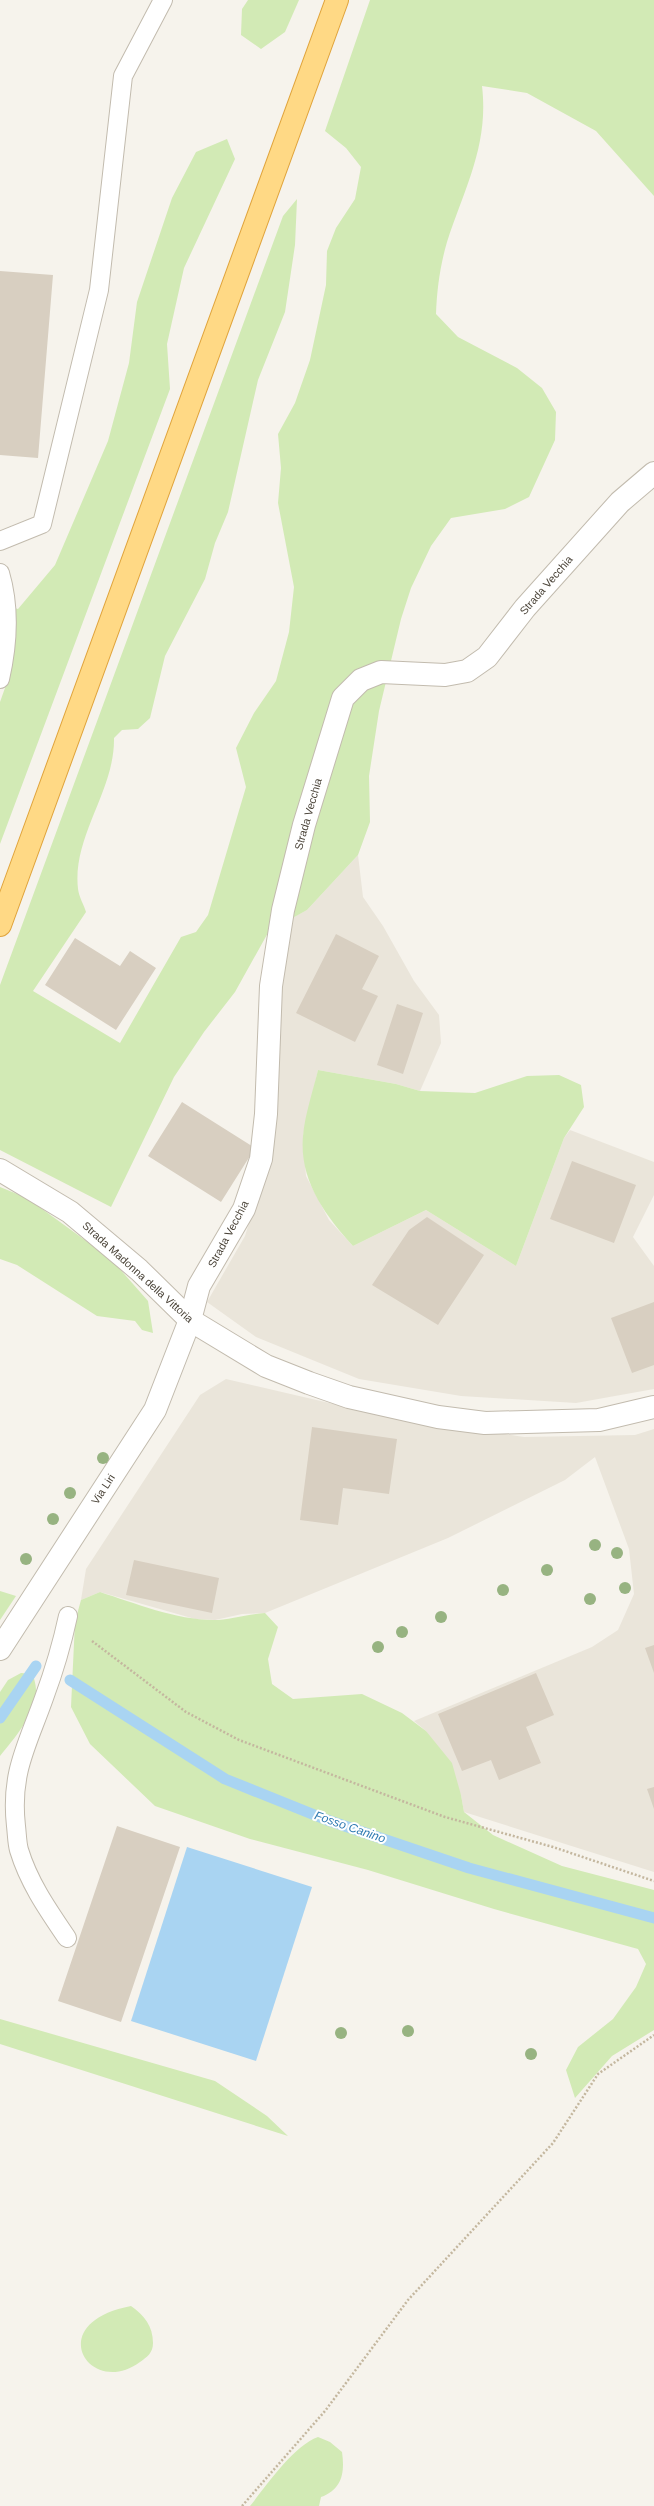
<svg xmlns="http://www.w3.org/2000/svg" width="654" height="2506" font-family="Helvetica,sans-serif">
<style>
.residential{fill:#eae5da}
.green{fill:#d2eab5}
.water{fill:#a9d4f2}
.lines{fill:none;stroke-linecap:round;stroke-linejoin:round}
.stream{stroke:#a9d4f2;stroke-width:11}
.building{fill:#d8cfc1}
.service-casing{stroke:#c2bbae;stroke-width:20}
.minor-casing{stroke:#c2bbae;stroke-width:24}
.tertiary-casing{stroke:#c2bbae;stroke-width:24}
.trunk-casing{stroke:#e0a43c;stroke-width:24}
.path{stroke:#c4b79f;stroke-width:2.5;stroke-dasharray:2 2;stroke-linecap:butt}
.service{stroke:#fff;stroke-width:18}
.minor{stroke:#fff;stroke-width:22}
.tertiary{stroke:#fff;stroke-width:22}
.trunk{stroke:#ffd985;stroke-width:22}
.tree{fill:#97b381}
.labels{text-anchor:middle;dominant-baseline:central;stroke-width:4;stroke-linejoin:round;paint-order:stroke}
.street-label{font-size:11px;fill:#4b4439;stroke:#fff}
.water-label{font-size:12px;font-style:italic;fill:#2e7ab2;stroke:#fff}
</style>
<rect width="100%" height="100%" fill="#f6f3ec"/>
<path class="residential" d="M 358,855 L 363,897 L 383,926 L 414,981 L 439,1015 L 441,1043 L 420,1091 L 396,1084 L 318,1070 L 303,1136 L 306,1176 L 329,1220 L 353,1246 L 426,1210 L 516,1266 L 564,1138 L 570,1130 L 654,1162 L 654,1195 L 633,1237 L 654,1266 L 654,1389 L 576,1403 L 461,1396 L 359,1379 L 256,1337 L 207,1302 L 245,1236 L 274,1143 L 275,1039 L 288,920 L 307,910 Z
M 226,1379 L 381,1415 L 524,1437 L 635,1435 L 654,1429 L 654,1872 L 464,1812 L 461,1795 L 426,1731 L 414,1721 L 592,1647 L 618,1630 L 634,1594 L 629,1549 L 595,1457 L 565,1480 L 448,1538 L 265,1613 L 242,1614 L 215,1620 L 195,1619 L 100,1592 L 81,1600 L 86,1569 L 200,1395 Z"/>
<path class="green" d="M 248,0 L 299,0 L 285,32 L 261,49 L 241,35 L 242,9 Z
M 370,0 L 654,0 L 654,196 L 596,131 L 527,93 L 482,86 C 489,145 465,187 447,242 C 440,266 437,289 436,314 L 458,337 L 517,368 L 542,388 L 556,412 L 555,440 L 529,497 L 505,509 L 451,518 L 431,546 L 411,588 L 401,619 L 379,711 L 369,776 L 370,822 L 358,855 L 307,910 L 269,931 L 235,992 L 204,1032 L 174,1077 L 111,1207 L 0,1150 L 0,985 L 283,216 L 297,199 L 295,245 L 285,312 L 258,380 L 228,512 L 215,543 L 205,579 L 165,656 L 150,718 L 138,729 L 122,730 L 114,738 C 115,791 72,836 78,889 C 79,897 84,905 86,912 L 33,991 L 120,1043 L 181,937 L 196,932 L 208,915 L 246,787 L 236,748 L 254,713 L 276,681 L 289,632 L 294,587 L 278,503 L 281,468 L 278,434 L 295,403 L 310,360 L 326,285 L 327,251 L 336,228 L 355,199 L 361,167 L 346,148 L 325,131 Z
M 227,139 L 235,159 L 184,268 L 167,344 L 170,389 L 0,844 L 0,702 L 11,671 L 0,604 L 18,609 L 55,565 L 108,441 L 129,363 L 137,302 L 172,198 L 196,152 Z
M 318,1070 L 396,1084 L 420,1091 L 475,1093 L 527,1076 L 559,1075 L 581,1085 L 584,1107 L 564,1138 L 516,1266 L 426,1210 L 353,1246 C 325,1215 299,1180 303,1136 C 305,1114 313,1091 318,1070 Z
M 0,1187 L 27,1198 L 111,1259 L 148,1301 L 153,1333 L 142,1330 L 135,1321 L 97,1316 L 17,1265 L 0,1259 Z
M 0,1591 L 16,1596 L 0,1620 Z
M 100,1592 C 134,1603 177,1620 213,1620 C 229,1620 248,1614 265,1613 L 278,1627 L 268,1659 L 272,1684 L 293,1699 L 362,1694 L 402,1713 L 426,1731 L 452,1763 L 461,1795 L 464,1812 L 493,1835 L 562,1866 L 654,1890 L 654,2030 L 612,2056 L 575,2098 L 566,2070 L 578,2047 L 613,2019 L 636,1987 L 646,1964 L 638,1949 L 494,1909 L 368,1870 L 250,1839 L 155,1806 L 90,1744 L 71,1707 L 75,1622 L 81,1600 Z
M 21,1673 L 33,1674 C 34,1679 36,1685 36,1690 C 38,1711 13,1740 0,1756 L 0,1692 L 8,1680 Z
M 0,2019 L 215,2081 L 267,2116 L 288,2136 L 0,2044 Z
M 131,2306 C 144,2315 153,2326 153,2343 C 153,2353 147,2357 140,2362 C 90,2399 41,2323 131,2306 Z
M 318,2437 L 330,2442 L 342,2452 C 345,2473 342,2489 321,2497 L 319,2506 L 250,2506 C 267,2485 293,2446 318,2437 Z"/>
<path class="water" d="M 187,1847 L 312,1887 L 256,2061 L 131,2021 Z"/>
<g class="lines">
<path class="stream" d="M 70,1680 L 225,1779 L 327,1820 L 469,1868 L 654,1918
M 0,1718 L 36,1666"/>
</g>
<path class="building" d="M 0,271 L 53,275 L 38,458 L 0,455 Z
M 336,934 L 379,956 L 362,989 L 378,996 L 355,1042 L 296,1013 Z
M 75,938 L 120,966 L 130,951 L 156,968 L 116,1030 L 45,985 Z
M 397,1004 L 423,1013 L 403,1074 L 377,1065 Z
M 182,1102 L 255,1148 L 221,1202 L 148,1156 Z
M 572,1161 L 636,1185 L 614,1243 L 550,1219 Z
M 427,1217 L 484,1255 L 438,1325 L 372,1285 L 409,1230 Z
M 654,1302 L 654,1365 L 632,1373 L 611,1318 Z
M 312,1427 L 397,1439 L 389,1494 L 343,1488 L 338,1525 L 300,1520 Z
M 134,1560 L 219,1578 L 212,1613 L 126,1595 Z
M 654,1645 L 654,1673 L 645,1648 Z
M 536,1673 L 554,1715 L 526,1727 L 541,1763 L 499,1780 L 491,1760 L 462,1771 L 438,1714 Z
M 654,1787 L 654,1809 L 647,1789 Z
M 117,1826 L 180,1847 L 121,2022 L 58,2001 Z"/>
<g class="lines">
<g class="service-casing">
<path id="service" d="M 0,541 L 42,524 L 99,290 L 123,76 L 163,0
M 0,573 C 10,607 8,644 0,679
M 67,1938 C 48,1910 29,1883 19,1850 C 17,1843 17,1834 16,1826 C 10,1773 27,1746 44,1698 C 54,1671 62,1644 68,1616"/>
</g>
<g class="minor-casing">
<path id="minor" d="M 0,1649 L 155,1410 L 190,1320 L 199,1286 L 244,1209 L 261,1159 L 266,1114 L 271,986 L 283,910 L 304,825 L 343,698 L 361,680 L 381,672 L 445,675 L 467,671 L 487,657 L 525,608 L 620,502 L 654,473"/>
</g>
<g class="tertiary-casing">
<path id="tertiary" d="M 0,1170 L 70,1212 L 139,1270 L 190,1320 L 266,1366 L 309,1383 L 349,1397 L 438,1417 L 485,1423 L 599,1420 L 654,1407"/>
</g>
<g class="trunk-casing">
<path id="trunk" d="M 0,925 L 337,0"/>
</g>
<path class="path" d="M 92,1641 L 186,1712 L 239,1740 L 445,1817 L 553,1847 L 654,1881
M 242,2506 L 325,2411 L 408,2300 L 553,2143 L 598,2074 L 654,2035"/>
<use href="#service" class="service"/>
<use href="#minor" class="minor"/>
<use href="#tertiary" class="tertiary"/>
<use href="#trunk" class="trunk"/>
</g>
<g class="tree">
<circle cx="103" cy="1458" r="6"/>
<circle cx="70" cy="1493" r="6"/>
<circle cx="53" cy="1519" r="6"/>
<circle cx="595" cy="1545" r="6"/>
<circle cx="617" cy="1553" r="6"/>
<circle cx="26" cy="1559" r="6"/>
<circle cx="547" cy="1570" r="6"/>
<circle cx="625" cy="1588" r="6"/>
<circle cx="503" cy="1590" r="6"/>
<circle cx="590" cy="1599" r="6"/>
<circle cx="441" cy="1617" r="6"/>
<circle cx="402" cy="1632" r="6"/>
<circle cx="378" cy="1647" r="6"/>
<circle cx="408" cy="2031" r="6"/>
<circle cx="341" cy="2033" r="6"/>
<circle cx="531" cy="2054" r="6"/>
</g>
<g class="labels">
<g class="street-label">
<text transform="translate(546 585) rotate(-49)">Strada Vecchia</text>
<text transform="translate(308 814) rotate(-74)">Strada Vecchia</text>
<text transform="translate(228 1234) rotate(-62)">Strada Vecchia</text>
<text transform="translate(138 1272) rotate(42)">Strada Madonna della Vittoria</text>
<text transform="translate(103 1489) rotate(-57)">Via Liri</text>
</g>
<g class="water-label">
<text transform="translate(350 1827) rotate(19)">Fosso Canino</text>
</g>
</g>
</svg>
